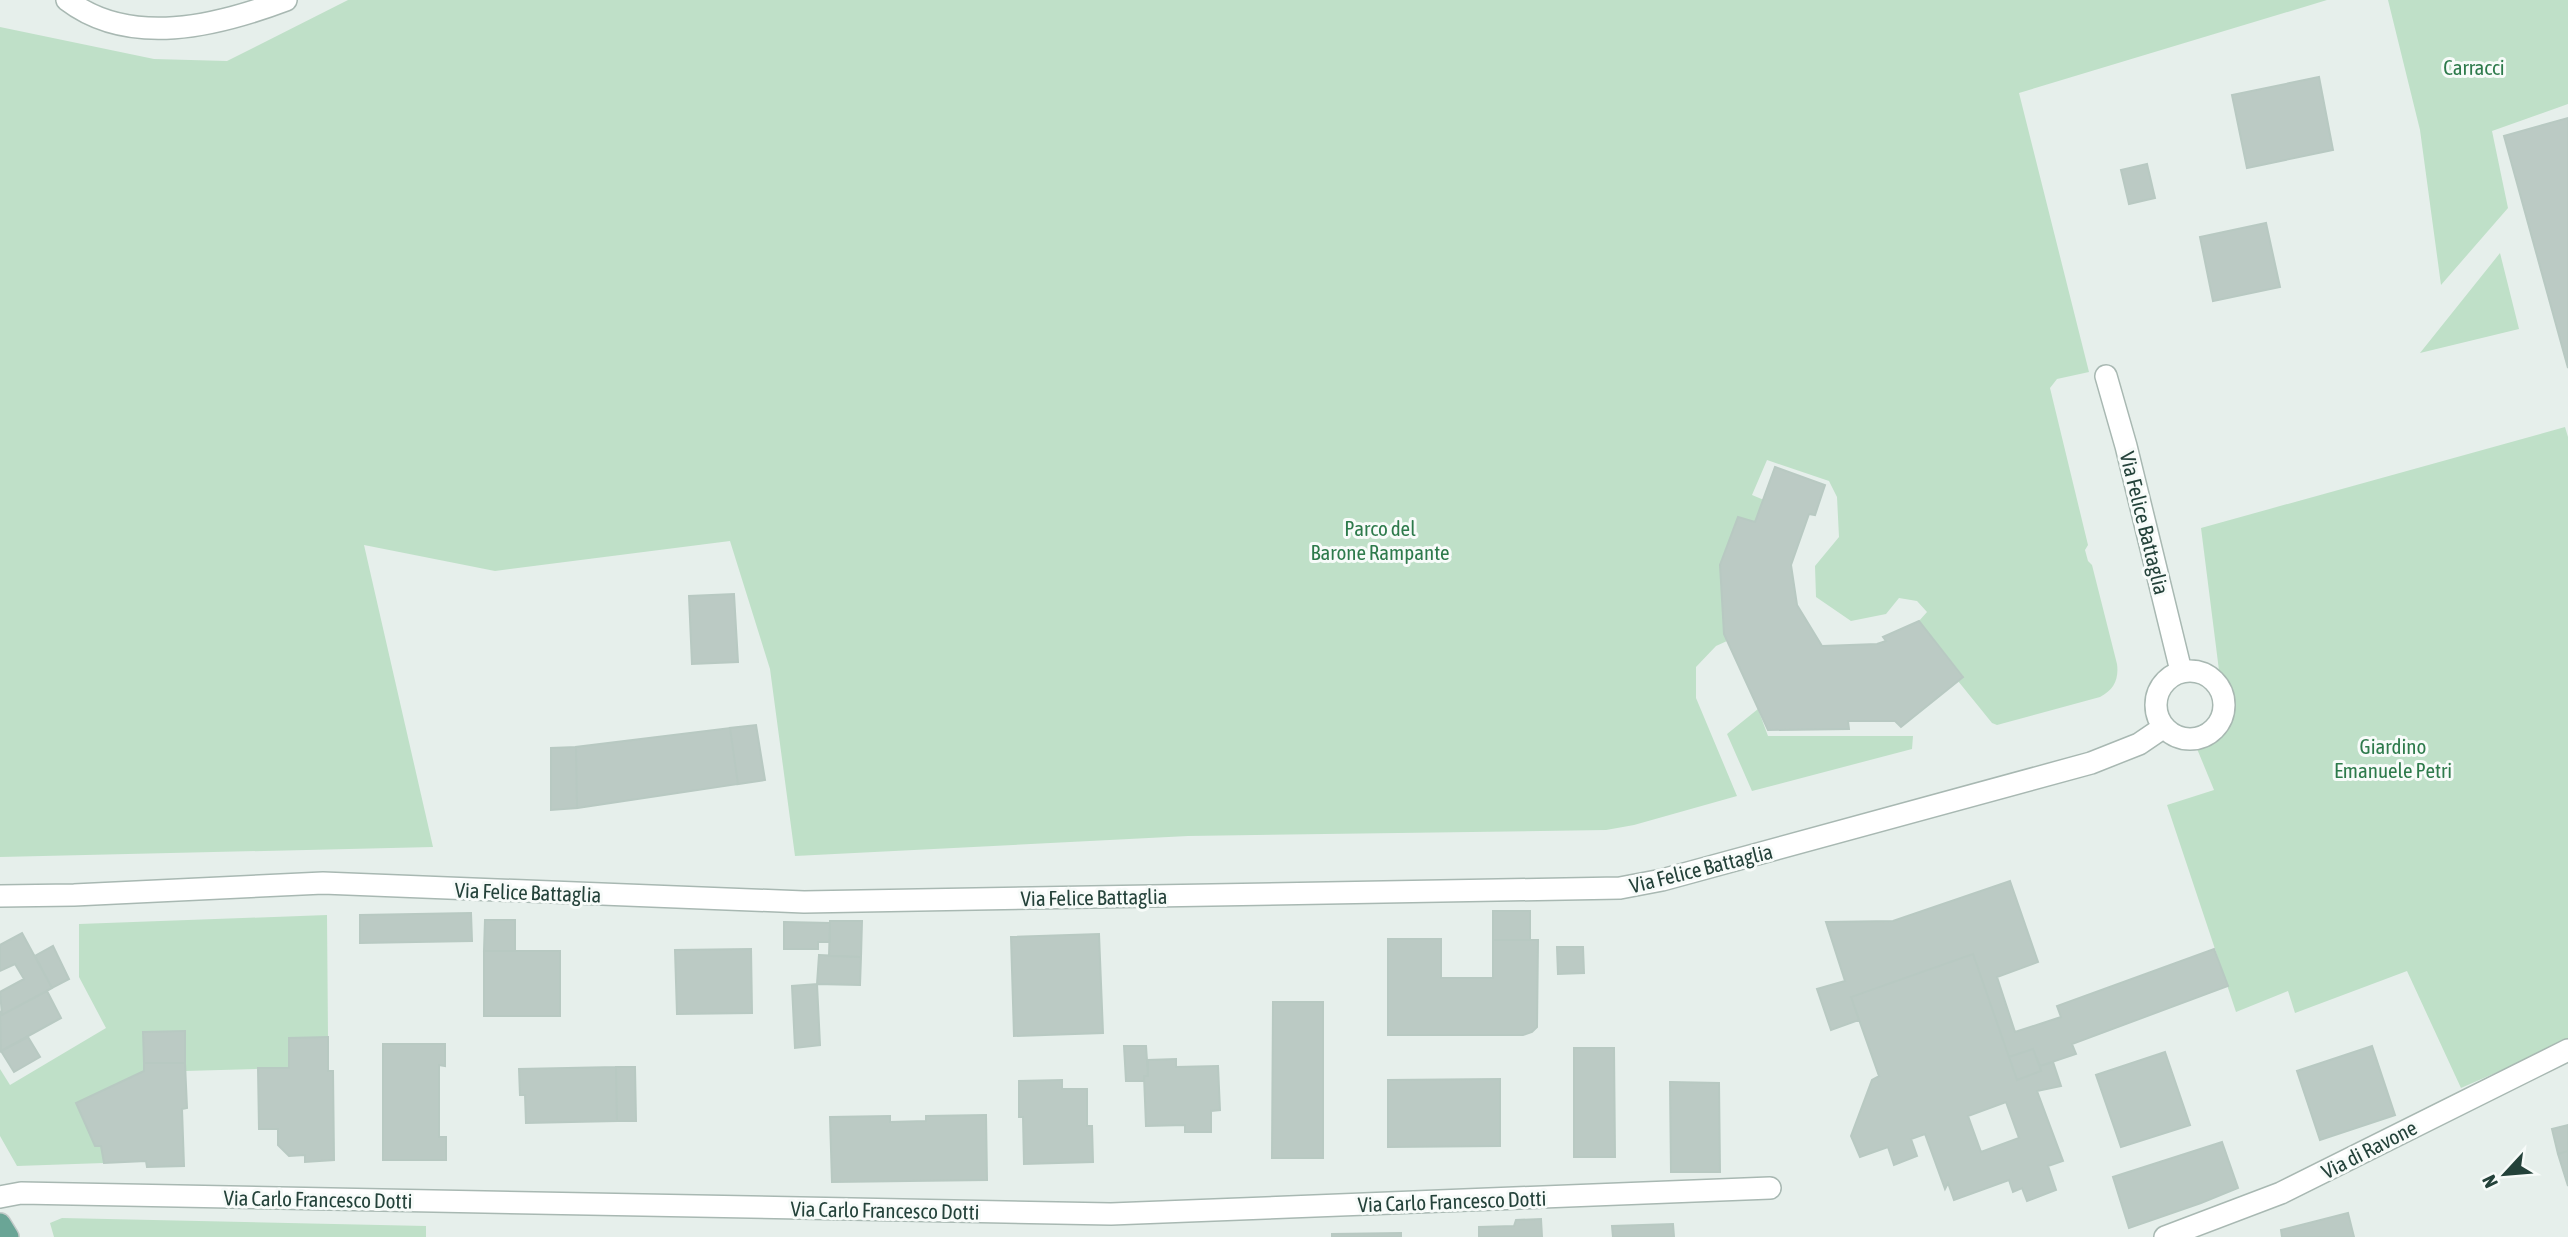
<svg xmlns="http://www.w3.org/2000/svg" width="2568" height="1237" font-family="'Asap Condensed',sans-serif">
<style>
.green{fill:#bfe0c8}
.building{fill:#bbcac4;stroke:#b8c9c2;stroke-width:2;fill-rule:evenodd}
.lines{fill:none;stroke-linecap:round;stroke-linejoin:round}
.street-casing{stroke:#a8b8b2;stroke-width:24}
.primary-casing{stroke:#c2cac8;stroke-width:24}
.street{stroke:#fff;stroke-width:21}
.primary{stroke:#6aa596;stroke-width:21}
.labels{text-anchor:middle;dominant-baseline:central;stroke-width:6;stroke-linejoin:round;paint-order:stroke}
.park-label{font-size:21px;fill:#2d7a4b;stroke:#f7fbf9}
.street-label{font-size:21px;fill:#24423a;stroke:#f7fbf9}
</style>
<rect width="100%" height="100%" fill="#e6efeb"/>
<path class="green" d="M 348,0 L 2327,0 L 2019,93 L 2089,372 L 2057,379 L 2050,388 L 2088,545 L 2085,550 L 2088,561 L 2092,565 L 2117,664 C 2119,679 2114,690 2100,697 L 1997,725 L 1992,723 L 1958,681 L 1963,676 L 1919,621 L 1927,612 L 1917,601 L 1899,598 L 1886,614 L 1851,621 L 1816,597 L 1815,566 L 1839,537 L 1837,497 L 1829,481 L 1767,460 L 1752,495 L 1764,500 L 1755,522 L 1738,518 L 1720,565 L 1727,641 L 1716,646 L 1696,667 L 1696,698 L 1737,796 L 1634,825 L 1606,830 L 1188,836 L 795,856 L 770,669 L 730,541 L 495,571 L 364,545 L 433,847 L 0,857 L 0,27 L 154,59 L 227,61 Z
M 2388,0 L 2568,0 L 2568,104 L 2492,131 L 2508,208 L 2441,285 L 2420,130 Z
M 2500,253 L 2519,329 L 2420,353 Z
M 2565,427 L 2568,437 L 2568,1041 L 2461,1088 L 2407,971 L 2295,1013 L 2288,991 L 2236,1012 L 2167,805 L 2214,790 L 2193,739 C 2210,736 2219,726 2224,710 L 2201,528 Z
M 1758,709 L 1768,736 L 1913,736 L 1912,749 L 1752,791 L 1727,734 Z
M 327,915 L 328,1037 L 289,1038 L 289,1068 L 185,1071 L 185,1031 L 143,1032 L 144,1071 L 76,1103 L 95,1146 L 101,1146 L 104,1163 L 17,1166 L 0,1136 L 0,1069 L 10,1085 L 106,1028 L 79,977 L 79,924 Z
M 62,1218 L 426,1226 L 426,1237 L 54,1237 L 50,1223 Z"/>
<path class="building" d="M 2319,77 L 2333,150 L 2247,168 L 2232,95 Z
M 2568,118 L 2568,368 L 2504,136 Z
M 2147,164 L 2155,198 L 2129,204 L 2121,170 Z
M 2266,223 L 2280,287 L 2213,301 L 2200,237 Z
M 1775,467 L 1825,485 L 1815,515 L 1809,514 L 1791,565 L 1797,605 L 1822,646 L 1877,644 L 1886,641 L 1883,637 L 1919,621 L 1963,677 L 1901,727 L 1895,721 L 1848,721 L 1849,729 L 1768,730 L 1724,634 L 1720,565 L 1738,517 L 1755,522 Z
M 734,594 L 738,662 L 692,664 L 689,596 Z
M 756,725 L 765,780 L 738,784 L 730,728 Z
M 730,728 L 738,784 L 577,808 L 576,747 Z
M 576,747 L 577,808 L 551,810 L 551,748 Z
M 2010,881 L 2038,962 L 1997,977 L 2015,1032 L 2061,1017 L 2057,1006 L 2214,949 L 2228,986 L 2072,1044 L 2076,1054 L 2040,1066 L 2033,1049 L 2009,1057 L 1973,954 L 1851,997 L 1859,1020 L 1831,1030 L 1817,989 L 1845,981 L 1826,922 L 1893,921 Z
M 1493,911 L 1530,911 L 1530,940 L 1493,940 Z
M 471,913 L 472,941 L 360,943 L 360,915 Z
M 485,920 L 515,920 L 515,951 L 484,951 Z
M 830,921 L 862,921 L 861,957 L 829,956 Z
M 784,922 L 830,923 L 830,942 L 818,942 L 818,949 L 784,949 Z
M 22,933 L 52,988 L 2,1015 L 0,992 L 24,979 L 15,964 L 0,971 L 0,945 Z
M 1099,934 L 1103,1033 L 1014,1036 L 1011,937 Z
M 1388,939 L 1441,939 L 1441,978 L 1493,978 L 1493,940 L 1538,940 L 1537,1027 L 1532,1032 L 1523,1035 L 1388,1035 Z
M 53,946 L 69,979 L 52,988 L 35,956 Z
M 1557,947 L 1583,947 L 1584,973 L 1558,974 Z
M 751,949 L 752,1013 L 677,1014 L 675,950 Z
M 484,951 L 560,951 L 560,1016 L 484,1016 Z
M 1973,954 L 2017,1080 L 2041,1071 L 2040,1066 L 2053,1062 L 2061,1086 L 2037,1091 L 2063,1161 L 2048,1166 L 2056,1190 L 2027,1201 L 2022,1188 L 2013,1192 L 2009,1180 L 1954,1200 L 1948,1183 L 1945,1189 L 1925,1134 L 1911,1139 L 1917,1156 L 1894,1165 L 1888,1147 L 1860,1157 L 1851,1136 L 1872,1080 L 1879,1076 L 1851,997 ZM 2006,1102 L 2019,1138 L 1981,1152 L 1968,1116 Z
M 819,955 L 861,957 L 860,985 L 817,984 Z
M 817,984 L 820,1045 L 795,1048 L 792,986 Z
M 47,991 L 61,1018 L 1,1051 L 0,1012 L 2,1015 Z
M 1273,1002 L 1323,1002 L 1323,1158 L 1272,1158 Z
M 185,1031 L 185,1063 L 144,1063 L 143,1032 Z
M 28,1037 L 40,1057 L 14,1072 L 1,1051 Z
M 328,1037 L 328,1071 L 333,1071 L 334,1160 L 305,1162 L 305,1155 L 289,1156 L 278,1145 L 278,1129 L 259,1129 L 258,1068 L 289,1068 L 289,1038 Z
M 383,1044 L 445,1044 L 445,1066 L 439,1065 L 439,1137 L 446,1137 L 446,1160 L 383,1160 Z
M 1124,1046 L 1146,1046 L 1148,1076 L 1144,1076 L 1144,1081 L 1126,1081 Z
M 2372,1046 L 2395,1115 L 2320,1140 L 2297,1071 Z
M 1574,1048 L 1614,1048 L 1615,1157 L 1574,1157 Z
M 2033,1049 L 2041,1071 L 2017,1080 L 2009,1057 Z
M 2165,1052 L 2190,1125 L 2121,1147 L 2096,1075 Z
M 1176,1059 L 1176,1067 L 1218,1066 L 1220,1110 L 1211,1111 L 1211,1132 L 1185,1132 L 1185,1125 L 1146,1126 L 1144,1076 L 1148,1076 L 1148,1060 Z
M 144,1063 L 185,1063 L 187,1108 L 182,1109 L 184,1166 L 147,1167 L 146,1161 L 104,1163 L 101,1146 L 95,1146 L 76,1103 L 144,1071 Z
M 616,1067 L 635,1067 L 636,1121 L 617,1121 Z
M 616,1067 L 617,1121 L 526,1123 L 525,1095 L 520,1095 L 519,1069 Z
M 1500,1079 L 1500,1146 L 1388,1147 L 1388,1080 Z
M 1062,1080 L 1062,1089 L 1087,1089 L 1087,1126 L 1092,1126 L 1093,1162 L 1024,1164 L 1023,1117 L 1019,1117 L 1019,1081 Z
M 1670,1082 L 1719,1083 L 1720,1172 L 1671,1172 Z
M 986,1115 L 987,1180 L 832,1182 L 830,1117 L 890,1116 L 890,1122 L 926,1121 L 926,1116 Z
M 2568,1125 L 2568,1151 L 2558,1154 L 2552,1129 Z
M 2222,1142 L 2238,1188 L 2201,1203 L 2129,1228 L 2113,1177 Z
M 2568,1151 L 2568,1186 L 2558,1154 Z
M 2348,1213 L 2354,1237 L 2282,1237 L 2281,1230 Z
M 1541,1219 L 1542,1237 L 1479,1237 L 1479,1227 L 1514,1226 L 1516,1220 Z
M 1673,1224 L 1674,1237 L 1613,1237 L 1612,1226 Z
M 1401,1233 L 1401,1237 L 1332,1237 L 1332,1234 Z"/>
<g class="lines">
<g class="street-casing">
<path id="street" d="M 67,0 C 130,48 217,26 286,0
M 2106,376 L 2126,446 L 2181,671
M2156 705a34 34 0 1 1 68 0a34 34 0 1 1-68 0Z
M 0,896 L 74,895 L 323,883 L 804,902 L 1620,888 L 1662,880 L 2091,763 L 2139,744 L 2164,727
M 0,1197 L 21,1193 L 1111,1214 L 1770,1188
M 2165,1237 L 2281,1193 L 2568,1050"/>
</g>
<g class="primary-casing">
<path id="primary" d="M 0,1224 L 8,1237"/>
</g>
<use href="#street" class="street"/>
<use href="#primary" class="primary"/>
</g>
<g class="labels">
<g class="park-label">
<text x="2474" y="67">Carracci</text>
<text x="1380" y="528">Parco del<tspan x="1380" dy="24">Barone Rampante</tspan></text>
<text x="2393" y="746">Giardino<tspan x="2393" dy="24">Emanuele Petri</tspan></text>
</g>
<g class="street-label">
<text transform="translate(2145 523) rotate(76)">Via Felice Battaglia</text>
<text transform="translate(1701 868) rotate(-14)">Via Felice Battaglia</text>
<text transform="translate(528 892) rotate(2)">Via Felice Battaglia</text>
<text transform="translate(1094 897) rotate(-1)">Via Felice Battaglia</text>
<text transform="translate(2369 1149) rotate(-27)">Via di Ravone</text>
<text transform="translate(318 1199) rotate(1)">Via Carlo Francesco Dotti</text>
<text transform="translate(1452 1201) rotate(-2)">Via Carlo Francesco Dotti</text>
<text transform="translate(885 1210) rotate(1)">Via Carlo Francesco Dotti</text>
</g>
</g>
<g transform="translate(2505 1174) rotate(244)" stroke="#f7fbf9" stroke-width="5" paint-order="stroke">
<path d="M0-5L12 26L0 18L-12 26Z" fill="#24423a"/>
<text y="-10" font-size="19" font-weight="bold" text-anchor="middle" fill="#24423a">N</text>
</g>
</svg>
